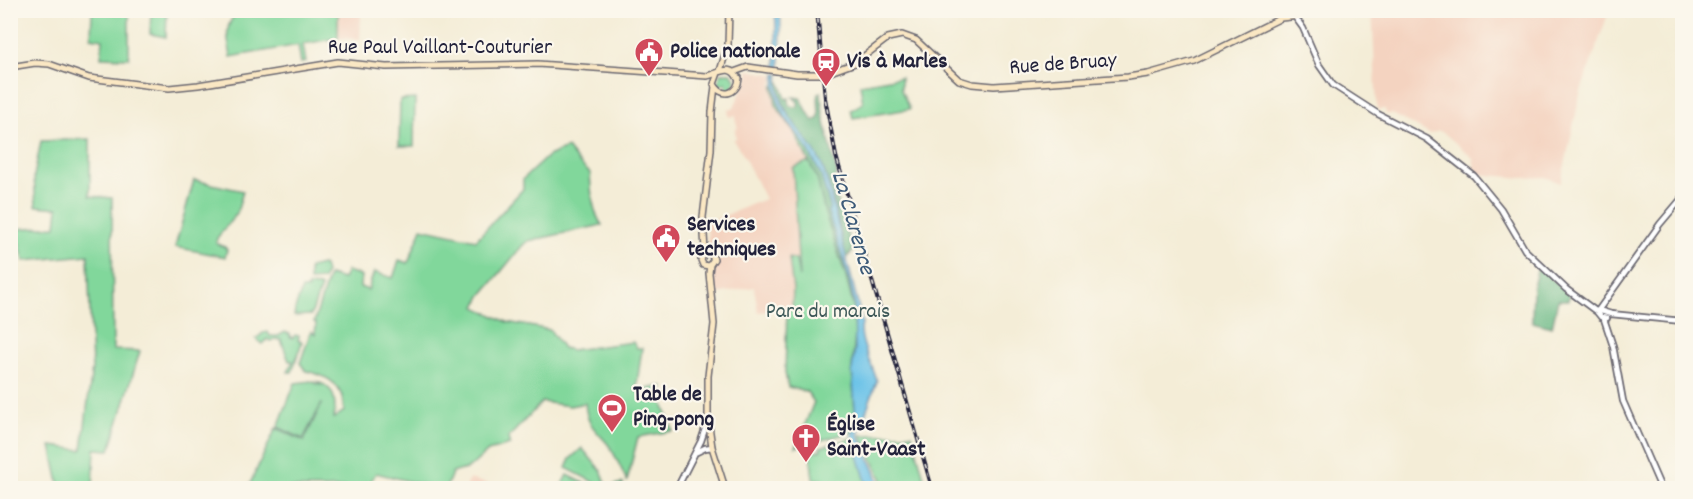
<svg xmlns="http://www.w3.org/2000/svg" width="1693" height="499" font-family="Dekko,sans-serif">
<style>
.built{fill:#f4d3c0}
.green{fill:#81d79b;stroke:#527c6b;stroke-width:1.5}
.forest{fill:#68b883;stroke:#456d5f;stroke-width:1.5}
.water{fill:#6bc2e8;stroke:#467292;stroke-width:1.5}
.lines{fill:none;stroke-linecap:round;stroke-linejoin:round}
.tertiary-casing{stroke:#6c6972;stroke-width:8}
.secondary-casing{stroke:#6c6972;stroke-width:8}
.tertiary{stroke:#fff;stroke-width:4.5}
.secondary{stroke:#fae7c3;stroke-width:5}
.rail-casing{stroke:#22223b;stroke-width:4}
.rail{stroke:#fbf7ec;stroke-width:1.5;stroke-dasharray:4.5;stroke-linecap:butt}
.labels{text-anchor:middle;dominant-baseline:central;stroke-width:4.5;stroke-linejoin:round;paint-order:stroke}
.street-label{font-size:22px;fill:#22223b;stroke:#fbf7ec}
.poi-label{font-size:22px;font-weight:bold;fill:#22223b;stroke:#fbf7ec;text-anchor:start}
.park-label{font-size:22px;fill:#3e5858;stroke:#fbf7ec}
.water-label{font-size:24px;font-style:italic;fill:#3c5a78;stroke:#fbf7ec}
</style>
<rect width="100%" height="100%" fill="#fbf7ec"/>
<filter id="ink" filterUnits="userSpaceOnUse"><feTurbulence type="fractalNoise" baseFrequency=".0167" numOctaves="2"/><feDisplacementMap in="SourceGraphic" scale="12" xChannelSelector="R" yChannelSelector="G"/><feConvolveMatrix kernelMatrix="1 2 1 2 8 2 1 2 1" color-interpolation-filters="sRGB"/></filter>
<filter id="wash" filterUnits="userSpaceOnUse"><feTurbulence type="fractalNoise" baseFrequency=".008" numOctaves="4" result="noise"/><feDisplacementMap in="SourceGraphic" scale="24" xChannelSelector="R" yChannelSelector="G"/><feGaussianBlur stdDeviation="1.35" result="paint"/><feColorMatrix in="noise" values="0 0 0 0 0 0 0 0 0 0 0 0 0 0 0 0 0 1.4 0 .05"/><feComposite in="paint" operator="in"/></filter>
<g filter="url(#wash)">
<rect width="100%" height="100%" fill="#f4edd7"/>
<path class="built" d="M 338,11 L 361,11 L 360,39 L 338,38 Z
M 1372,11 L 1609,11 L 1580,94 L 1561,183 L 1545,177 L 1523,178 L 1476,174 L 1473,158 L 1444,133 L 1439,131 L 1430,134 L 1392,114 L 1386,114 L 1385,109 L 1377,110 Z
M 748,70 L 774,75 L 772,84 L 776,106 L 793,130 L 795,138 L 809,161 L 793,168 L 800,308 L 758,312 L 754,287 L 716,294 L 712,271 L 717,262 L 715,254 L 712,252 L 708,245 L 707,223 L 765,199 L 741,151 L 733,140 L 736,138 L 735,129 L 738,128 L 735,118 L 736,117 L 736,115 L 729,117 L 728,110 L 734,107 L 748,77 Z
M 469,479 L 504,488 L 466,488 Z"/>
<path class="green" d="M 92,11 L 129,11 L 129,58 L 101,57 L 103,39 L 91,37 Z
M 151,11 L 167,11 L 166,37 L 150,34 Z
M 235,11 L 338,11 L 338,38 L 303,44 L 306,62 L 301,63 L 298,45 L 231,57 C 228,38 223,29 236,13 Z
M 722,73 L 731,73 L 736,80 L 731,90 L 725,91 L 727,85 L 725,83 L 718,86 L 720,75 Z
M 901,77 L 901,90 L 910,109 L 853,118 L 851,110 L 863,103 L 860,84 Z
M 415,99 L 414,146 L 399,146 L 400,100 Z
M 90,139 L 90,196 L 112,198 L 113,350 L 140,351 L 110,450 L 95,449 L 93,488 L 56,488 L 59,483 L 51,446 L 82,450 L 92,368 L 88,255 L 24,261 L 16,229 L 56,226 L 58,208 L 36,206 L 34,176 L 41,141 Z
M 567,148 L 578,162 L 590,173 C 591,190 592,211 602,225 L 528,241 L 523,245 L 481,296 L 476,307 L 507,322 L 550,330 L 563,348 L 571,350 L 633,342 L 637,348 L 642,348 L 636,391 L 663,386 L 662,401 L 673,431 L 638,437 L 627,481 C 621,469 615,453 607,443 C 593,427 587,425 585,403 L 570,406 L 542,402 L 508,438 L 510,445 L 488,451 L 469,468 L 452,473 L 446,488 L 437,488 L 376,473 L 367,488 L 248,488 L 276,428 L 304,441 L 322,403 L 303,439 L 278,427 L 295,383 L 311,381 L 320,385 L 318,382 C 336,388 336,402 334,418 L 344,411 C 344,385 329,376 306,371 L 300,363 L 311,331 L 315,334 L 316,323 L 314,322 L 329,275 L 343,279 L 347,271 L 361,276 L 360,287 L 368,290 L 374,272 L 393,278 L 399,260 L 408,263 L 422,228 L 476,240 L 523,189 L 523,179 L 548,156 Z
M 809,161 L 821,187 L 825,213 L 845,273 L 853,304 L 855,334 L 852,369 L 856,424 L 852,432 L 796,447 L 814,402 L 807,392 L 788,387 L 785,373 L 787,310 L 792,309 L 793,290 L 789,258 L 796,260 L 799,277 L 793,168 Z
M 194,180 L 243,191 L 237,213 L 217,238 L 216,243 L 225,247 L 227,250 L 225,257 L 175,247 Z
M 322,265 L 324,266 L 326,273 L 323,280 L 309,281 L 309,268 Z
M 308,286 L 321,287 L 311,315 L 294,316 L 296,306 L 302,289 L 308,289 Z
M 268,332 L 270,336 L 278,336 L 285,332 L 290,334 L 290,337 L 293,338 L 295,335 L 299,336 L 298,340 L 302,342 L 292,372 L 288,372 L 293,361 L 289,361 L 281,340 L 276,339 L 270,341 L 267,339 L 263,344 L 256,339 L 263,333 Z
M 912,434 L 927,488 L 883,488 L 882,480 L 861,435 Z
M 853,438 L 868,488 L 827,488 L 822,480 L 813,479 L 811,460 L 809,454 L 821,450 L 820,447 Z
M 582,448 L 602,472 L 606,484 L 610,486 L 623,483 L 623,488 L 605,488 L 566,468 L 570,459 Z
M 567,475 L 568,475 L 594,488 L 560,488 Z"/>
<path class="forest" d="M 778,82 L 780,82 L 786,99 L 789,98 L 789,106 L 798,107 L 798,102 L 793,97 L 800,98 L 813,121 L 819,118 L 818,93 L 821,92 L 823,114 L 837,174 L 834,180 L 835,191 L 853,251 L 846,258 C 839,227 834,193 821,163 C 807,133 781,118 778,82 Z
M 775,85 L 778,101 L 785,117 L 808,149 L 821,175 L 830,206 L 828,212 L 849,278 L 853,304 L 845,273 L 825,213 L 817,178 L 793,130 L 776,106 L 773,87 Z
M 1538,266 L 1570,295 L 1568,300 L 1558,300 L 1552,327 L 1532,322 L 1533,287 Z"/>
<path class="water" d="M 775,11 L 780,11 C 782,30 780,50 780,70 L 776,69 C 776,50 777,30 775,11 Z
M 776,74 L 779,74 C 773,112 807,132 821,163 C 829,183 833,205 838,226 C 846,258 856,291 862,324 C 857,338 873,366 877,381 L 858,434 L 874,469 L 881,488 L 868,488 L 852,436 L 856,423 L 852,369 L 855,347 L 854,303 L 849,278 L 828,212 L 830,206 L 821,175 L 808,149 L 785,117 L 778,101 L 775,85 Z"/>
</g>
<g filter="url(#ink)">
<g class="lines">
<g class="tertiary-casing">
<path id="tertiary" d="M 1295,17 L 1303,28 L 1319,65 L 1333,85 L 1378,114 L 1427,139 L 1474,176 L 1501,209 L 1525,250 L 1566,289 L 1597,312
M 1598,310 L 1611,314 L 1682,321
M 1607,318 L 1601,317 L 1597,312 L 1660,224 L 1682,198
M 1604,319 L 1613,346 L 1623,401 L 1661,488
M 697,452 L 705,448 L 712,447
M 677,488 L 701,441 L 708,420"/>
</g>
<g class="secondary-casing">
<path id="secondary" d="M 10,67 L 35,63 L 49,64 L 89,78 L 169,88 L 198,85 L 338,62 L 386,67 L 538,64 L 707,76 C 720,73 731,63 738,79
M 720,71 L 728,45 L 729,10
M 734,72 L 748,67 L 797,74 L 825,74 L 855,63 L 888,38 L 902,35 L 916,40 L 959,80 L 972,84 L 994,86 L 1128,77 L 1148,74 L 1194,61 L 1281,18 L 1300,16 L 1304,10
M 718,73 L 714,84 C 722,99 738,94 739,78
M 705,246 L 714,259 L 709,266 L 703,265 L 701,260 L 705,251 L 703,217 L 711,150 L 712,112 L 715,86
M 710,265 L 709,273 L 714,324 L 708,376 L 708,418 L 712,447 L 725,488"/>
</g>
<use href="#tertiary" class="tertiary"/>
<use href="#secondary" class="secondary"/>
<g class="rail-casing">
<path id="rail" d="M 817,10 L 825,98 L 836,156 L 932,488"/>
</g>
<use href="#rail" class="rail"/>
</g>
</g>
<defs>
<g id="civic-pin" transform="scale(1.5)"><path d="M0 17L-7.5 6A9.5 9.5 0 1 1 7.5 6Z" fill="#d1495b" stroke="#fbf7ec"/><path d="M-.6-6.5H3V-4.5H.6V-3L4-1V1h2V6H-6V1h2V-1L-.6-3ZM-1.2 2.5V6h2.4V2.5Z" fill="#fff"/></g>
<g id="station-pin" transform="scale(1.5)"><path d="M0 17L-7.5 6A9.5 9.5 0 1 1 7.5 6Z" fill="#d1495b" stroke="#fbf7ec"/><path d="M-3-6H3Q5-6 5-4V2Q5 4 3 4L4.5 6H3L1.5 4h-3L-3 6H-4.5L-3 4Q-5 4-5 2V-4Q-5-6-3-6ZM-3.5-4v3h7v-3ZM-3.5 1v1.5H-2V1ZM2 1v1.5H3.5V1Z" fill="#fff"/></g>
<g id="stadium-pin" transform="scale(1.5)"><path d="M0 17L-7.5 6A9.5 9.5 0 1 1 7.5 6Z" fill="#d1495b" stroke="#fbf7ec"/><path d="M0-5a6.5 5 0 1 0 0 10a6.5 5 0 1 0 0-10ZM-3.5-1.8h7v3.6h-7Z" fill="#fff"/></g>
<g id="church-pin" transform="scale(1.5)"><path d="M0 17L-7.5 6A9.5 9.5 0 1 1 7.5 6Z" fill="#d1495b" stroke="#fbf7ec"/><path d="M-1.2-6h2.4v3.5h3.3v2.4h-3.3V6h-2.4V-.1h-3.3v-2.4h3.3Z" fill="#fff"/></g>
</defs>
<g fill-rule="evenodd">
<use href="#civic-pin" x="649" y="52"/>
<use href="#station-pin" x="826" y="62"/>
<use href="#civic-pin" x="666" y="238"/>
<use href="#stadium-pin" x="612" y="408"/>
<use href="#church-pin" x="806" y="438"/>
</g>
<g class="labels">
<g class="street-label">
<text x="440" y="48">Rue Paul Vaillant-Couturier</text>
<text transform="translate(1063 65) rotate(-4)">Rue de Bruay</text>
</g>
<g class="poi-label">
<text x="670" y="52">Police nationale</text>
<text x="847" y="62">Vis à Marles</text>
<text x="687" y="225">Services<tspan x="687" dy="25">techniques</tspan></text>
<text x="633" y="395">Table de<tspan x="633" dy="25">Ping-pong</tspan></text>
<text x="827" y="425">Église<tspan x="827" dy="25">Saint-Vaast</tspan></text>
</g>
<g class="park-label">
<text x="828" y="312">Parc du marais</text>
</g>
<g class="water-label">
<text transform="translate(852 223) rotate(74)">La Clarence</text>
</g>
</g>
<rect width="1693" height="499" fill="none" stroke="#fbf7ec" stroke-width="36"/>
</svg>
